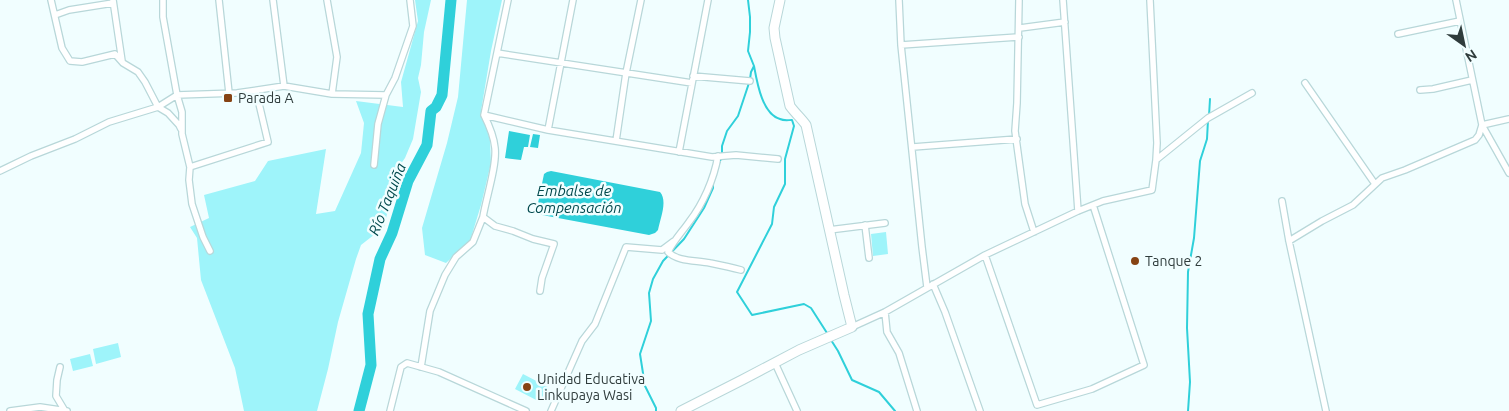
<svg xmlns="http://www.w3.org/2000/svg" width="1509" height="411" font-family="Ubuntu,sans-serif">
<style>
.green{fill:#9ef4fa}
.water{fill:#2fd0da}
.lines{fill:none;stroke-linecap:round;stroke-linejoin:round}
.stream{stroke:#2fd0da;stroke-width:2}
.river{stroke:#2fd0da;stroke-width:11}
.street-casing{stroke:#b8d7d9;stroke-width:8}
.secondary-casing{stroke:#b8d7d9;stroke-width:11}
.street{stroke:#fff;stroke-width:5.5}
.secondary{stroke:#fff;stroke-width:9}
.poi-dot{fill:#864314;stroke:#f1feff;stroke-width:2}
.labels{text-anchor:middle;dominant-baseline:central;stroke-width:5;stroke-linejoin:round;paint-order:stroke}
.poi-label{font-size:14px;fill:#2f3c3c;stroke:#f1feff;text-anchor:start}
.water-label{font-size:15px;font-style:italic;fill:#02494d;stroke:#f1feff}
</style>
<rect width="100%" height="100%" fill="#f1feff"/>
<path class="green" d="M 415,0 L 431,0 L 424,32 L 421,65 L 418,78 L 421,92 L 413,139 L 405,158 L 395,172 L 397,187 L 390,201 L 384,227 L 361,245 L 356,259 L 338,322 L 328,369 L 317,411 L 244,411 L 235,368 L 201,280 L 197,238 L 190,227 L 209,218 L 204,195 L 255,181 L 268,161 L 326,149 L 316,214 L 335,211 L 361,153 L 364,123 L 356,101 L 403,107 L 401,82 L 418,21 Z
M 467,0 L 502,0 L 491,51 L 481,111 L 490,140 L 491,163 L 481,205 L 470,241 L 446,263 L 425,255 L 422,228 L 447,143 L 458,97 Z
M 886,232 L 888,254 L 873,256 L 871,234 Z
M 118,343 L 121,357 L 96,364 L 93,349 Z
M 90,354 L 93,366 L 73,371 L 70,359 Z
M 523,374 L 548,387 L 540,402 L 515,389 Z"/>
<path class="water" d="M 509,131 L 530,135 L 528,147 L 524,147 L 521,160 L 505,158 Z
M 533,134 L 540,135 L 538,148 L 530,147 Z
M 551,171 L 660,192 C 668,201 660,219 658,230 L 655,233 L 649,235 L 542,215 L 538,212 L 537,208 L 544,174 L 547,172 Z"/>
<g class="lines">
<path class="stream" d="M 748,0 L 750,17 L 750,32 L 748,51 L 754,66 L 751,72 L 750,79
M 754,66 C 757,82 762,114 780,119 C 784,121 788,120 792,120 L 794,126 L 785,159 L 785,184 L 774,207 L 772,224 L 737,292 L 752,315 L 804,304 L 811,308 L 827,333
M 1209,116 L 1210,99
M 717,169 L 722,156 L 722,146 L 727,131 L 738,116 L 749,83
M 831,340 L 838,351 L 852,380 L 879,392 L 895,411
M 656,411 L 656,408 L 645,386 L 640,354 L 651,321 L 649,293 L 653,279 L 663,261 L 684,239 L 704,208 L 713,188 L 713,183
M 1188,411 L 1190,382 L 1187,328 L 1188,272 L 1194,238 L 1200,161 L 1207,139 L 1208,120"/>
<path class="river" d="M 359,411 L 371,365 L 368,314 L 380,259 L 392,233 L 408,181 L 427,145 L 431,111 L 436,107 L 442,95 L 451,0"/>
<g class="street-casing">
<path id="street" d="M 51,0 L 62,48 L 70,61 L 82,62 L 115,54 L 123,63 L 138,72 L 145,82 L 158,107 L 168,113 L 179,125 L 181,129
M 113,0 L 122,61
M 163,0 L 163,17 L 177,95 L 182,112 L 182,134 L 190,167 L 189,180 L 192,204 L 203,237 L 210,251
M 219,0 L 229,93
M 273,0 L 284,86
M 327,0 L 337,57 L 332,94
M 508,0 L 484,115 C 489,125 494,137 495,148 C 497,166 486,198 483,217 L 495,226 L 513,231 L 533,239 L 554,244 L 542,278 L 540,291
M 899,0 L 901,45 L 922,247 L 927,287
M 1019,0 L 1017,103 L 1015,131 L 1025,204 L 1034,232
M 1063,0 L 1078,211
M 1150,0 L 1157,143 L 1156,160 L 1208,118 L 1252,93
M 55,15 L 69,10 L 113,3
M 1020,28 L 1065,22
M 1398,34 L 1460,21
M 901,45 L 1019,37
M 497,53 L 692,83
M 693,76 L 750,81
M 1305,83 L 1375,184
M 1420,90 L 1433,89 L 1472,80
M 484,115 L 548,130 L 712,157 L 736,155 L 778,159
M 1509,119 L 1482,125 L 1509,173
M 548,130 L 573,0
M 616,141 L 626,73 L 641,0
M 913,147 L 1017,139
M 679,152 L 708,0
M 718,156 C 714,179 703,204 689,222 C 682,232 674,240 668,252 C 678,262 697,260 710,263 C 720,265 730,267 741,270
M 374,165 L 378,124 L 386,95 L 395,78 L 413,26 L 410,0
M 190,167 L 268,142 L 256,91
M 0,171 L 31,156 L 75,139 L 109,122 L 158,107 L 177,95 L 237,93 L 284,86 L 332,94 L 386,95
M 1282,201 L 1289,241 L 1326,411
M 865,225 L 869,258
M 829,230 L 885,223
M 1289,241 L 1322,221 L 1353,205 L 1382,178 L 1405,170 L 1475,140 L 1479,135 L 1482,125 L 1456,0
M 985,255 L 1037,405 L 1092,389 L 1144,365 L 1093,205
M 933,284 L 945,312 L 980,411
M 885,312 L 887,332 L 899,353 L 917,411
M 852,327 L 885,312 L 985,255 L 1078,211 L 1103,201 L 1152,190 L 1156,160
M 775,363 L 797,411
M 60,367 L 57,380 L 56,396 L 65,411
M 421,367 L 430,311 L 445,275 L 456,257 L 473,242 L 483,217
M 10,411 L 40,407 L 67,411
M 390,411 L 401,367 L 407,363 L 439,372 L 526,411
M 551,411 L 582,341 L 595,324 L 626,247 L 662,250 L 674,241"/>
</g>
<g class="secondary-casing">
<path id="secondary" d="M 681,411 L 742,380 L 799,350 L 852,327 L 844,295 L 806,125 C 801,118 795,113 790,106 L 775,38 L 774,28 L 780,0"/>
</g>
<use href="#street" class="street"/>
<use href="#secondary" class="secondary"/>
</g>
<g class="poi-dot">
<rect x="223" y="93" width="10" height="10" rx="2.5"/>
<circle cx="1135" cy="261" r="5"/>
<circle cx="527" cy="387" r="5"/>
</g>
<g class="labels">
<g class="poi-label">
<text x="238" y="98">Parada A</text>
<text x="1145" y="261">Tanque 2</text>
<text x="537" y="379">Unidad Educativa<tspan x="537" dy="16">Linkupaya Wasi</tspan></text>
</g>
<g class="water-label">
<text x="574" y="190">Embalse de<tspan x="574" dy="17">Compensación</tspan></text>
<text transform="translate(387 199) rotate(-68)">Río Taquiña</text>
</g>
</g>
<g transform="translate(1464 45) rotate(147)" stroke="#f1feff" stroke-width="4" paint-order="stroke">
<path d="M0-4L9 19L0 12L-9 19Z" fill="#2f3c3c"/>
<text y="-8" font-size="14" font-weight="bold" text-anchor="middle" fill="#2f3c3c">N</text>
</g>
</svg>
